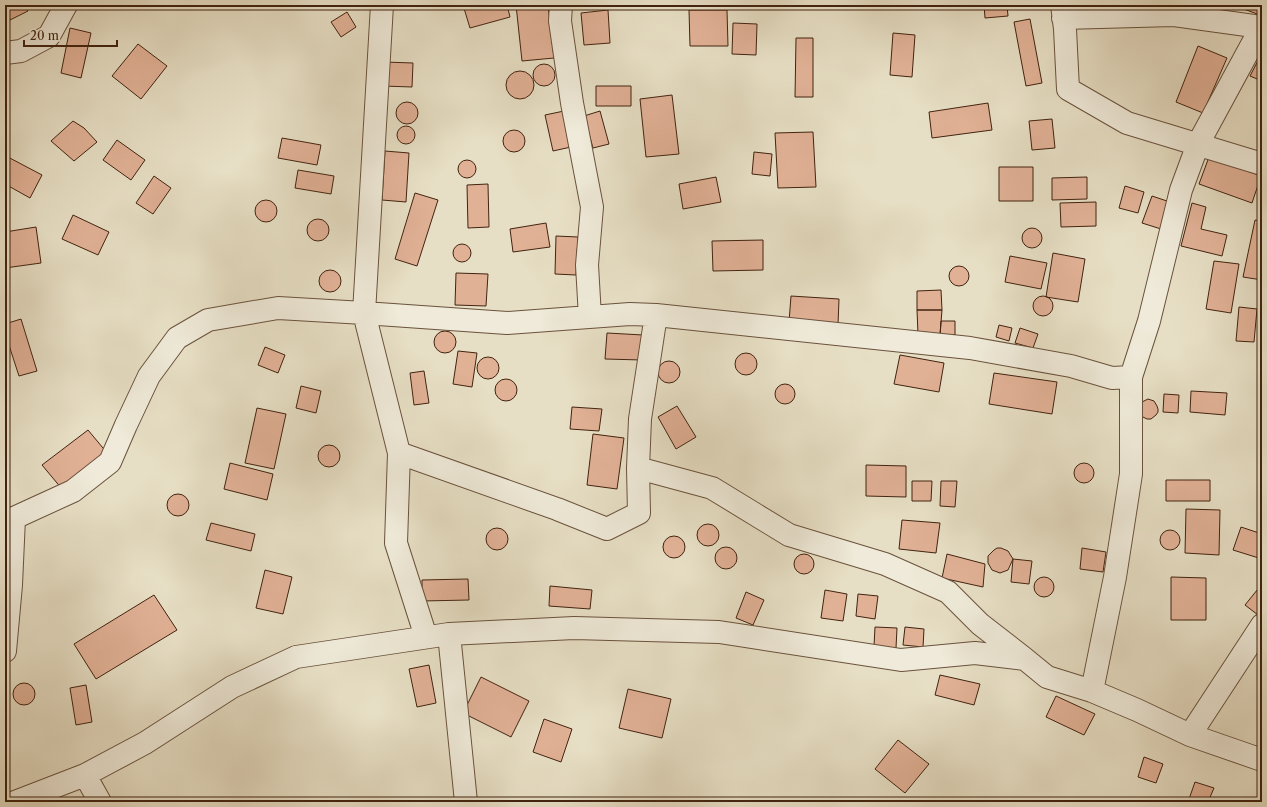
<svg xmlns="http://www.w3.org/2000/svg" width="1267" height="807" font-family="'Libre Caslon Text',serif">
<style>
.building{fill:#e1b196;stroke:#41230f}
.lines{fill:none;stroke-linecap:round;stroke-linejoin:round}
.minor-casing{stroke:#6a523c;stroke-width:24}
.minor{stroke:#efead9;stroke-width:22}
</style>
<rect width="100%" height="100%" fill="#e7dfc5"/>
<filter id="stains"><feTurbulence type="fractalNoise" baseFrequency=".005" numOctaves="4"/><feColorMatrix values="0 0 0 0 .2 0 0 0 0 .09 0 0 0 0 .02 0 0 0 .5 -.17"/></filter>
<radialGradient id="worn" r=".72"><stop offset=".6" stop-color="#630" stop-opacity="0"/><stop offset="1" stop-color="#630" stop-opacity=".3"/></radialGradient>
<path class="building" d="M 5,5 L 24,5 L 28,11 L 10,20 L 5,9 Z
M 463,5 L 507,5 L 510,17 L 470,28 Z
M 516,5 L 548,5 L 554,58 L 522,61 Z
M 984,5 L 1007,5 L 1008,16 L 985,18 Z
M 1201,5 L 1229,5 L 1229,7 Z
M 1242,5 L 1262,5 L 1260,15 L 1241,8 Z
M 608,10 L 610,43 L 584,45 L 581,13 Z
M 689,10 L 727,10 L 728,46 L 690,46 Z
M 347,12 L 356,27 L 341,37 L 331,22 Z
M 1030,19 L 1042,83 L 1026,86 L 1014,22 Z
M 733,23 L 757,24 L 756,55 L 732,54 Z
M 70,28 L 91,33 L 81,78 L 61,73 Z
M 893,33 L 915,35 L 912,77 L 890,75 Z
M 796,38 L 813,38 L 813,97 L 795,97 Z
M 138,44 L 167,66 L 141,99 L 112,76 Z
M 1198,46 L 1227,58 L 1203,113 L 1176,102 Z
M 1262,53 L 1262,81 L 1250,76 Z
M 384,62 L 413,63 L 412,87 L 383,86 Z
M533 75a11 11 0 1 1 22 0a11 11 0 1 1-22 0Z
M506 85a14 14 0 1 1 28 0a14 14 0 1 1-28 0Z
M 596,86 L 631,86 L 631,106 L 596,106 Z
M 672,95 L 679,154 L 646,157 L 640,99 Z
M396 113a11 11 0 1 1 22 0a11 11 0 1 1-22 0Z
M 988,103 L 992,130 L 932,138 L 929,112 Z
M 564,111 L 571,147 L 553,151 L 545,115 Z
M 600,111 L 609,144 L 593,148 L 584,116 Z
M 1052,119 L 1055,148 L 1032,150 L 1029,121 Z
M 73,121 L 84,128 L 97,142 L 74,161 L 51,141 Z
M397 135a9 9 0 1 1 18 0a9 9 0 1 1-18 0Z
M503 141a11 11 0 1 1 22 0a11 11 0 1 1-22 0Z
M 813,132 L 816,187 L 778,188 L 775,133 Z
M 282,138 L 321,145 L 317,165 L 278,158 Z
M 117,140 L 145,160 L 131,180 L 103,160 Z
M 385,151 L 409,153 L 406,202 L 382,200 Z
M 754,152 L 772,154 L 770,176 L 752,174 Z
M 6,156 L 42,175 L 30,198 L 5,184 L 5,158 Z
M 1209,157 L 1261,176 L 1252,203 L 1199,184 Z
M458 169a9 9 0 1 1 18 0a9 9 0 1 1-18 0Z
M 999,167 L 1033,167 L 1033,201 L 999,201 Z
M 298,170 L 334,176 L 331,194 L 295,188 Z
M 154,176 L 171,188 L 153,214 L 136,203 Z
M 716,177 L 721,202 L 683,209 L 679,184 Z
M 1087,177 L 1087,199 L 1052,200 L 1052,178 Z
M 488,184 L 489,227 L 468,228 L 467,185 Z
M 1125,186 L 1144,192 L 1138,213 L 1119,208 Z
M 415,193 L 438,200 L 417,266 L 395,259 Z
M 1152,196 L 1170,202 L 1161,229 L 1142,223 Z
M255 211a11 11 0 1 1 22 0a11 11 0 1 1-22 0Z
M 1096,202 L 1096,226 L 1061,227 L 1060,203 Z
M 1192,203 L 1206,207 L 1201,229 L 1227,235 L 1222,256 L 1181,246 Z
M 73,215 L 109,232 L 98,255 L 62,239 Z
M307 230a11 11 0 1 1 22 0a11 11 0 1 1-22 0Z
M 1255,220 L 1262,221 L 1262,280 L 1243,277 Z
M 546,223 L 550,247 L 513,252 L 510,229 Z
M 36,227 L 41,263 L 5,268 L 5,232 Z
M1022 238a10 10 0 1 1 20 0a10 10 0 1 1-20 0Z
M 556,236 L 578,237 L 576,275 L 555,274 Z
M 763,240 L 763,270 L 713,271 L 712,241 Z
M453 253a9 9 0 1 1 18 0a9 9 0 1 1-18 0Z
M 1053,253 L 1085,259 L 1078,302 L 1046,297 Z
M 1010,256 L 1047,263 L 1041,289 L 1005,282 Z
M 1214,261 L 1239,264 L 1231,313 L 1206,309 Z
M949 276a10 10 0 1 1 20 0a10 10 0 1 1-20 0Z
M319 281a11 11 0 1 1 22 0a11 11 0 1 1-22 0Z
M 456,273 L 488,274 L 486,306 L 455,305 Z
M 941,290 L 942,310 L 917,310 L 917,291 Z
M 791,296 L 839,299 L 838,325 L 789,322 Z
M1033 306a10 10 0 1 1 20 0a10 10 0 1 1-20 0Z
M 1239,307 L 1257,309 L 1254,342 L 1236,341 Z
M 917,310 L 942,310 L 940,335 L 918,334 Z
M 21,319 L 37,371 L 19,376 L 5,333 L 5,324 Z
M 941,321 L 955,321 L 955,335 L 940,335 Z
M 999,325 L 1012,328 L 1009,341 L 996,337 Z
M 1020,328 L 1038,334 L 1033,348 L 1015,343 Z
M434 342a11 11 0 1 1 22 0a11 11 0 1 1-22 0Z
M 607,333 L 643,335 L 642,360 L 605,359 Z
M 265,347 L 285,355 L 278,373 L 258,365 Z
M 458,351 L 477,353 L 472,387 L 453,384 Z
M735 364a11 11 0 1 1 22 0a11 11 0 1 1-22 0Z
M 900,355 L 944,363 L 939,392 L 894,384 Z
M477 368a11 11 0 1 1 22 0a11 11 0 1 1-22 0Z
M658 372a11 11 0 1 1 22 0a11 11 0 1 1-22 0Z
M 424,371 L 429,403 L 414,405 L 410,373 Z
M 994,373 L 1057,382 L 1052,414 L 989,404 Z
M495 390a11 11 0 1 1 22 0a11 11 0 1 1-22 0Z
M775 394a10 10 0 1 1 20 0a10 10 0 1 1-20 0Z
M 301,386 L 321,391 L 316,413 L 296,408 Z
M 1191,391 L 1227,393 L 1225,415 L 1190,412 Z
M 1164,394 L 1179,395 L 1178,413 L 1163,412 Z
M 1148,399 L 1154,401 L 1157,406 L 1158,409 L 1158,412 L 1156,415 L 1151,419 L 1147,419 L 1141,416 L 1142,402 Z
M 677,406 L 696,437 L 676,449 L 658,417 Z
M 572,407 L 602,409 L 599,431 L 570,429 Z
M 257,408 L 286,414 L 274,469 L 245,463 Z
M 88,430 L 108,454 L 62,489 L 42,465 Z
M 593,434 L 624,438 L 617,489 L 587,485 Z
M318 456a11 11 0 1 1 22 0a11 11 0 1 1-22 0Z
M 230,463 L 273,474 L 267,500 L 224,489 Z
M1074 473a10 10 0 1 1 20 0a10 10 0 1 1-20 0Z
M 866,465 L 906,466 L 906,497 L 866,496 Z
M 1166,480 L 1210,480 L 1210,501 L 1166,501 Z
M 912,481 L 932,481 L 931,501 L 912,501 Z
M 941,481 L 957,481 L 955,507 L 940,506 Z
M167 505a11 11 0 1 1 22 0a11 11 0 1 1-22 0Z
M 1186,509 L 1220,510 L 1219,555 L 1185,553 Z
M 902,520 L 940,523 L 936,553 L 899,549 Z
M 211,523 L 255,534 L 251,551 L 206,540 Z
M697 535a11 11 0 1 1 22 0a11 11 0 1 1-22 0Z
M 1241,527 L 1262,534 L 1262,559 L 1233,550 Z
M486 539a11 11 0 1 1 22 0a11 11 0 1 1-22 0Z
M1160 540a10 10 0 1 1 20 0a10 10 0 1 1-20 0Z
M663 547a11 11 0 1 1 22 0a11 11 0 1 1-22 0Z
M715 558a11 11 0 1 1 22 0a11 11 0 1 1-22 0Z
M 997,548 L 1001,548 L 1008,551 L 1013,559 L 1008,570 L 1000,573 L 992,570 L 988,563 L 988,556 L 994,550 Z
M 1082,548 L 1106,552 L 1103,572 L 1080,569 Z
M 947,554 L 985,564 L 983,587 L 942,578 Z
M794 564a10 10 0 1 1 20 0a10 10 0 1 1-20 0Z
M 1013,559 L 1032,561 L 1029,584 L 1011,582 Z
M 265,570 L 292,577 L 283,614 L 256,608 Z
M 1171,577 L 1206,578 L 1206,620 L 1171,620 Z
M1034 587a10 10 0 1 1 20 0a10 10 0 1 1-20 0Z
M 468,579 L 469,600 L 422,601 L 422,580 Z
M 1262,584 L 1262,610 L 1258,615 L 1245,605 Z
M 550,586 L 592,590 L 590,609 L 549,606 Z
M 825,590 L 847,594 L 843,621 L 821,618 Z
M 746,592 L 764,600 L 753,625 L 736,618 Z
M 858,594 L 878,596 L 875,619 L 856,616 Z
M 154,595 L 177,630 L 96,679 L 74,644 Z
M 875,627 L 897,628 L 896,648 L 874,646 Z
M 905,627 L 924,629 L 923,647 L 903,645 Z
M 429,665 L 436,703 L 417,707 L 409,669 Z
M 940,675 L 980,684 L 974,705 L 935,695 Z
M 481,677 L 529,701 L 511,737 L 463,713 Z
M13 694a11 11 0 1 1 22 0a11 11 0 1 1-22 0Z
M 86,685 L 92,722 L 76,725 L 70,688 Z
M 628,689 L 671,699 L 662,738 L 619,728 Z
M 1056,696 L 1095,714 L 1084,735 L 1046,717 Z
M 544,719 L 572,729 L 561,762 L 533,752 Z
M 898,740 L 929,764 L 905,793 L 875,769 Z
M 1144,757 L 1163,764 L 1156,783 L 1138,777 Z
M 1195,782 L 1214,788 L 1208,802 L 1188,802 Z"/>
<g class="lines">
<g class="minor-casing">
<path id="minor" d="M 382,5 L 364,313 L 399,453 L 396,543 L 426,637
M 561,5 L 560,21 L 572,103 L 592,207 L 587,265 L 590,317
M 1062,5 L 1065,29 L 1068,89 L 1127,123 L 1262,164
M 1063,18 L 1174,15 L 1261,27
M 5,53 L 21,51 L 49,36 L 66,5
M 656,315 L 640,419 L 638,468 L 712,488 L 789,535 L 885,564 L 948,592 L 980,624 L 1025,659
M 399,453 L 557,509 L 607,529 L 639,513 L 638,468
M 5,521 L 14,518 L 73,491 L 110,462 L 126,425 L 149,376 L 177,338 L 208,320 L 278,308 L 364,313 L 507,323 L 630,314 L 656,315 L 970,348 L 1071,366 L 1112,378 L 1131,377
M 449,634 L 466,802
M 5,651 L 11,585 L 14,518
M 1092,691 L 1115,577 L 1131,474 L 1131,377 L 1149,321 L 1181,190 L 1198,144 L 1262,26
M 1190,735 L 1262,625
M 85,775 L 100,802
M 15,802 L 85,775 L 145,743 L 232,687 L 296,657 L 449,634 L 574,628 L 719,632 L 901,660 L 975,653 L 1025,659 L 1047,677 L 1092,691 L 1137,710 L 1190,735 L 1262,760"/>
</g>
<use href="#minor" class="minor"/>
</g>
<rect width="1267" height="807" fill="none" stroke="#e7dfc5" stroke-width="20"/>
<rect x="6" y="6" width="1255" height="795" fill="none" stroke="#41230f" stroke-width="2"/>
<rect x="10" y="10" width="1247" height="787" fill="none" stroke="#41230f"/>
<path d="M24 40v6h93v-6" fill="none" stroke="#41230f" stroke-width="2"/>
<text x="30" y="40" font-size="12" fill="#41230f" stroke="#efead9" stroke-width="3" paint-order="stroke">20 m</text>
<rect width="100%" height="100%" filter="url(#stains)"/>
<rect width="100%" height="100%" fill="url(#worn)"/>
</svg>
